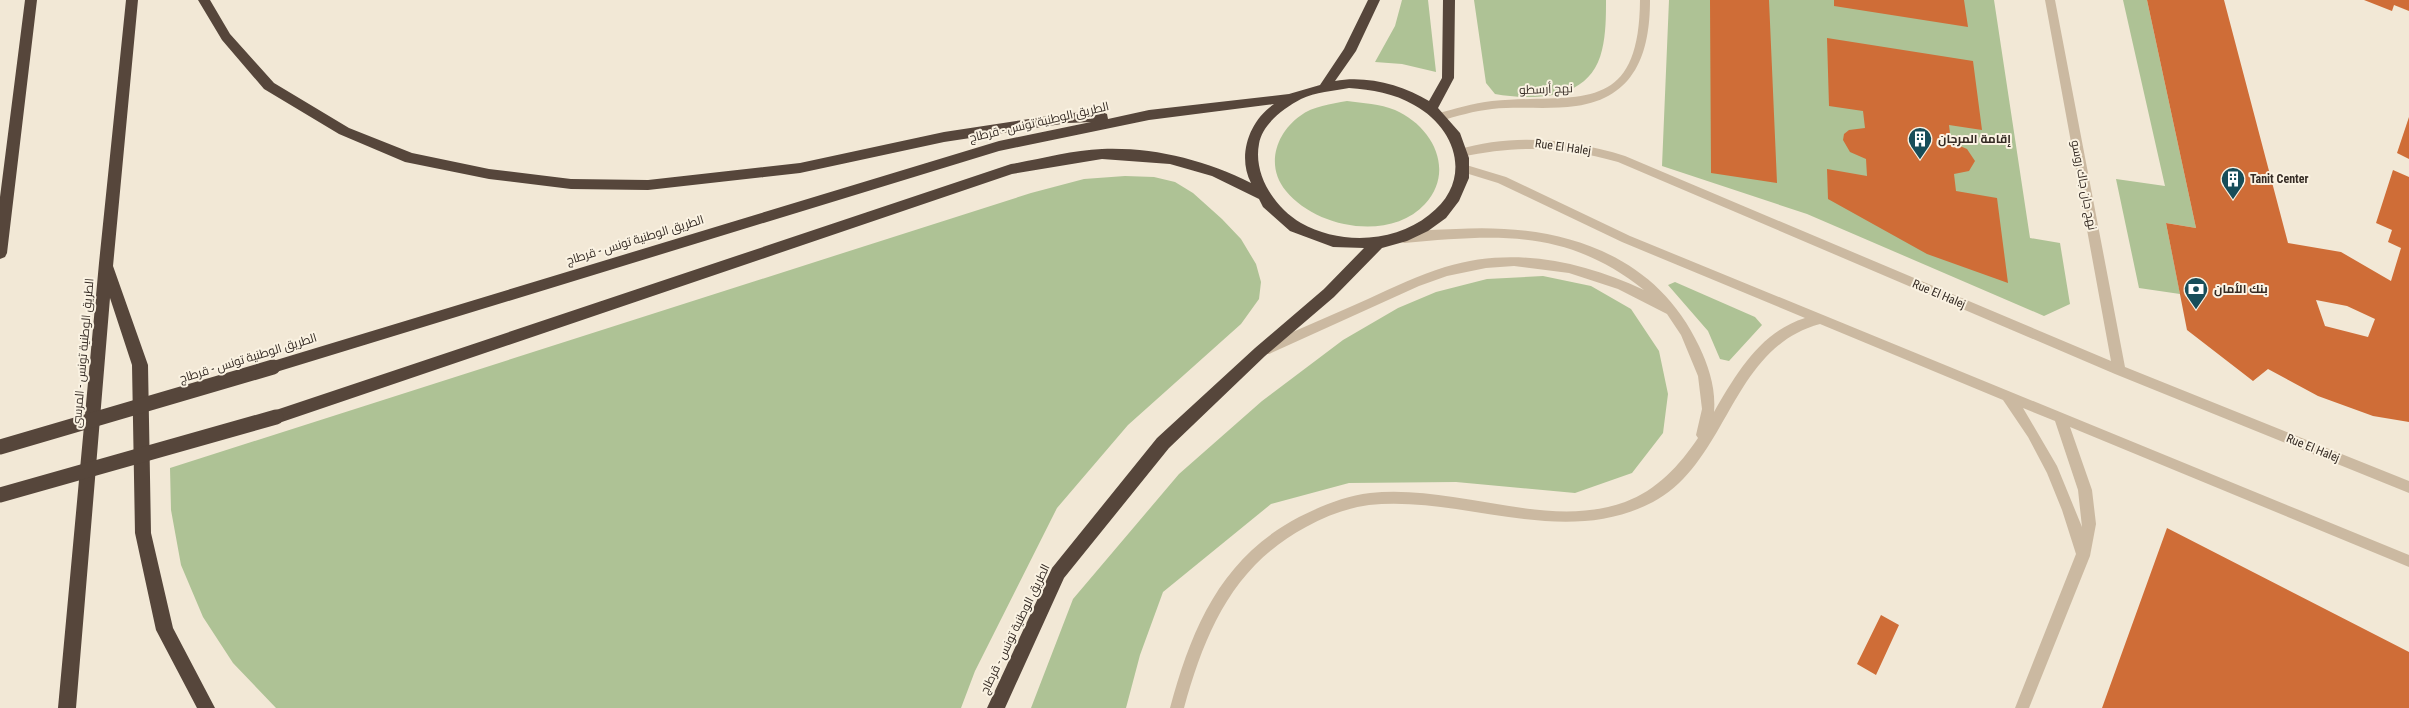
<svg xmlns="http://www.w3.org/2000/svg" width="2409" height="708" font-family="'Roboto Condensed',Cairo,sans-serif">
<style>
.green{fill:#aec295}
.building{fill:#cf6d37;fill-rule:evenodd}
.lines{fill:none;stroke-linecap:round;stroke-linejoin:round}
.minor{fill:#cbb9a1;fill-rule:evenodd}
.highway{fill:#56463b;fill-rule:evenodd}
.highway-bridge{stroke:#56463b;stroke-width:15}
.labels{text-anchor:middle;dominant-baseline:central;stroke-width:4;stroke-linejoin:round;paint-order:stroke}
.street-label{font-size:12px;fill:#352b24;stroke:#faf2e2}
.poi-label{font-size:12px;font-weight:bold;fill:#352b24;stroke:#faf2e2;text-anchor:start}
</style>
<rect width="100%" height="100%" fill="#f2e8d6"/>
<path class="green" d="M 1402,0 L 1428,0 L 1436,72 L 1402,64 L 1375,62 L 1395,26 Z
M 1474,0 L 1606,0 C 1606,16 1606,34 1602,50 C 1591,100 1535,101 1495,94 L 1486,83 Z
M 1669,0 L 1994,0 L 2030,238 L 2060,243 L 2070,304 L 2044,316 L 1807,214 L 1662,166 Z
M 2123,0 L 2147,0 L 2196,228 L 2166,223 L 2180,294 L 2139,288 L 2116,179 L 2165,186 Z
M 1347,101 C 1363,103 1380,104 1395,110 C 1432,126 1456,170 1425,204 C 1390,242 1316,228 1286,191 C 1265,166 1276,133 1300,116 C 1313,106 1331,104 1347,101 Z
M 1125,176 L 1154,177 L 1175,182 L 1193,193 L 1222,219 L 1241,239 L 1256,264 L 1261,282 L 1259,299 L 1241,324 L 1128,425 L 1057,508 L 975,671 L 961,708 L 276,708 L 233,663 L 203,617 L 181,565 L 171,510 L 170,468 L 1031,193 L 1084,179 Z
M 1543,276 L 1591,286 L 1631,309 L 1659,351 L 1668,394 L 1663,433 L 1632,473 L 1575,493 L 1456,482 L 1349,483 L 1271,504 L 1163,592 L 1140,655 L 1126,708 L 1031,708 L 1073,599 L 1179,474 L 1262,401 L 1343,340 L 1398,308 L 1436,292 L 1487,279 Z
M 1675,282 L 1755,317 L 1762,325 L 1729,361 L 1720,359 L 1708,331 L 1668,285 Z"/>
<path class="building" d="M 1710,0 L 1769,0 L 1777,183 L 1711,173 Z
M 1834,0 L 1964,0 L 1968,27 L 1834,6 Z
M 2147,0 L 2224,0 L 2288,243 L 2341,252 L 2391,281 L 2401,248 L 2388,242 L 2392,230 L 2376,223 L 2393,170 L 2409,177 L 2409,422 L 2373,416 L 2318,396 L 2268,369 L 2253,381 L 2187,330 L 2166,223 L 2196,228 ZM 2316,300 L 2347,306 L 2375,319 L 2368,337 L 2325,326 Z
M 2364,0 L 2409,0 L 2409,11 L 2394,5 L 2392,11 Z
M 1827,38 L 1973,61 L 1982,130 L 1949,125 L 1951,142 L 1967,149 L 1975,161 L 1969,171 L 1954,174 L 1956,191 L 1997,198 L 2008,283 L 1927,254 L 1828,199 L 1827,169 L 1867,176 L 1866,159 L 1850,152 L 1843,140 L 1844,134 L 1849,130 L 1865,128 L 1863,111 L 1829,106 Z
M 2409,117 L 2409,159 L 2397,153 Z
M 2167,528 L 2409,652 L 2409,708 L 2102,708 Z
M 1881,615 L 1899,625 L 1876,675 L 1857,664 Z"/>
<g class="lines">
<path class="minor" d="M 1640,0 L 1650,0 C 1650,53 1635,98 1576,106 C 1548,110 1520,106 1492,109 C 1474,111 1457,116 1440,121 L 1436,120 L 1435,117 L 1436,114 C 1454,109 1473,103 1492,101 C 1577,93 1639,118 1640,0 Z
M 2045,0 L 2055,0 L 2125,367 L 2409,481 L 2409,493 L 2115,374 L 1618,162 C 1562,146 1517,145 1461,157 L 1455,153 L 1457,150 C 1513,133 1570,139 1625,156 L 2111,361 Z
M 1463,164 L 1506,177 L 1630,236 L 2409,555 L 2409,567 L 2070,427 L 2092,490 L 2096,524 L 2090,556 L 2029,708 L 2015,708 L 2076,554 L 2062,510 L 2047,473 L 2028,437 L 2003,400 L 1820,324 C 1730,348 1729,462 1653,502 C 1590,535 1523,519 1456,509 C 1428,505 1398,502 1369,505 C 1347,508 1326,516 1306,527 C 1233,566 1205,632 1184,708 L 1170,708 C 1192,627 1221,558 1299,517 C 1321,506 1345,496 1370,493 C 1398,490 1426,493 1453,497 C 1509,505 1570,522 1625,502 C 1657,490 1679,466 1698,438 L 1696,435 L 1702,409 L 1698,376 L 1681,335 L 1667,314 L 1618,289 L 1569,273 L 1514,266 L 1486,268 L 1447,276 L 1419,286 L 1269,354 L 1261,354 L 1259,350 L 1261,346 C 1296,330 1333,315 1368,299 C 1394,287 1419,275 1445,267 C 1513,246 1582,261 1644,290 C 1566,228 1498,235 1404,243 L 1400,241 L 1398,238 L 1400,235 C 1417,229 1439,230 1456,229 C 1555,223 1654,250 1699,346 C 1709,367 1716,389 1714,412 C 1736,374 1760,332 1805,318 L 1622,242 L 1498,183 L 1459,171 L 1457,168 L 1459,165 ZM 2023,408 L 2055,421 L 2078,490 L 2082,527 L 2057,466 Z"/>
<path class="highway" d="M 25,0 L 37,0 L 7,253 L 5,257 L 0,259 L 0,197 Z
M 126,0 L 138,0 L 113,266 L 148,365 L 151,533 L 173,628 L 215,708 L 197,708 L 156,630 L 135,533 L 132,365 L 110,298 L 76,708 L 58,708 L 99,263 Z
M 198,0 L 210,0 L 230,34 L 274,83 L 349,128 L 412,153 L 489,169 L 571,179 L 648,180 L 800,163 L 944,132 L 1068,113 L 1102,112 L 1107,114 L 1108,119 L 1149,110 L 1289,94 L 1320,85 L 1344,49 L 1368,0 L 1380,0 L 1356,51 L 1335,81 C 1366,75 1403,85 1429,101 L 1442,78 L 1443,0 L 1455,0 L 1454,78 L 1438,108 L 1460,133 L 1469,158 L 1469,178 L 1459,201 L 1446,218 L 1428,231 L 1407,241 L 1382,248 L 1334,297 L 1265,356 L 1169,448 L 1064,578 L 1005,708 L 987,708 L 1052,568 L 1157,438 L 1255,348 L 1324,289 L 1364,248 L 1333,247 L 1290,231 L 1263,207 L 1259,199 L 1212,176 L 1170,164 L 1102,159 L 1012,174 L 276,424 L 271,422 L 268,417 L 271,412 L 276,410 L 1011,164 C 1041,159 1072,150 1102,149 C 1154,147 1205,160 1251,183 C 1237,156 1249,121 1274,104 L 1149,120 L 999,151 L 273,373 L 268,371 L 265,367 L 268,363 L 273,361 L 999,141 L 1091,122 L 1068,123 L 944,142 L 800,173 L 648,190 L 571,189 L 489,179 L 405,162 L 339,134 L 264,89 L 222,40 ZM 1349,88 C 1372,90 1394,93 1414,105 C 1458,129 1473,182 1429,215 C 1394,243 1340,245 1301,223 C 1275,208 1253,175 1259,144 C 1262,124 1284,108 1301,99 C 1315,92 1334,91 1349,88 Z"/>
<path class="highway-bridge" d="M 0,447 L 273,367
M 0,495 L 276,417"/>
</g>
<defs>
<g id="building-pin" transform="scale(1.25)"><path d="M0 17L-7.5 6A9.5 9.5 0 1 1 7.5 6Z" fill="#174d59" stroke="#faf2e2"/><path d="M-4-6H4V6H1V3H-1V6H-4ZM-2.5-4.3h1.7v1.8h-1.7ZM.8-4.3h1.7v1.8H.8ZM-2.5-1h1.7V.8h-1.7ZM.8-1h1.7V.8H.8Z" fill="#fff"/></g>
<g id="bank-pin" transform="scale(1.25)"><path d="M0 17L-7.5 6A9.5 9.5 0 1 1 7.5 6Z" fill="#174d59" stroke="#faf2e2"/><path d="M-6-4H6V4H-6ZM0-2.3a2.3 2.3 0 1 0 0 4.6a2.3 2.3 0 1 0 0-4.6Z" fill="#fff"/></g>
</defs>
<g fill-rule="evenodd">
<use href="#building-pin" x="1920" y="139"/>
<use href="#building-pin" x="2233" y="179"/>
<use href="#bank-pin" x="2196" y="289"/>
</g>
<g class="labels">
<g class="street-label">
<text transform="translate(1546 89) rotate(-2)">نهج أرسطو</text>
<text transform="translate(1039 122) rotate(-13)">الطريق الوطنية تونس - قرطاج</text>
<text transform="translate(1563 147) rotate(8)">Rue El Halej</text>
<text transform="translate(2084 185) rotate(79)">نهج جان جاك روسو</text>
<text transform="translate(635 240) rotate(-17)">الطريق الوطنية تونس - قرطاج</text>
<text transform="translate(1939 294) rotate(23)">Rue El Halej</text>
<text transform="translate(83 353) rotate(-85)">الطريق الوطنية تونس - المرسى</text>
<text transform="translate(248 358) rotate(-17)">الطريق الوطنية تونس - قرطاج</text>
<text transform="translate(2313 448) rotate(22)">Rue El Halej</text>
<text transform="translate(1015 629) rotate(-64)">الطريق الوطنية تونس - قرطاج</text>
</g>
<g class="poi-label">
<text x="1938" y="139">إقامة المرجان</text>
<text x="2250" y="179">Tanit Center</text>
<text x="2214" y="289">بنك الأمان</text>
</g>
</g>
</svg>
